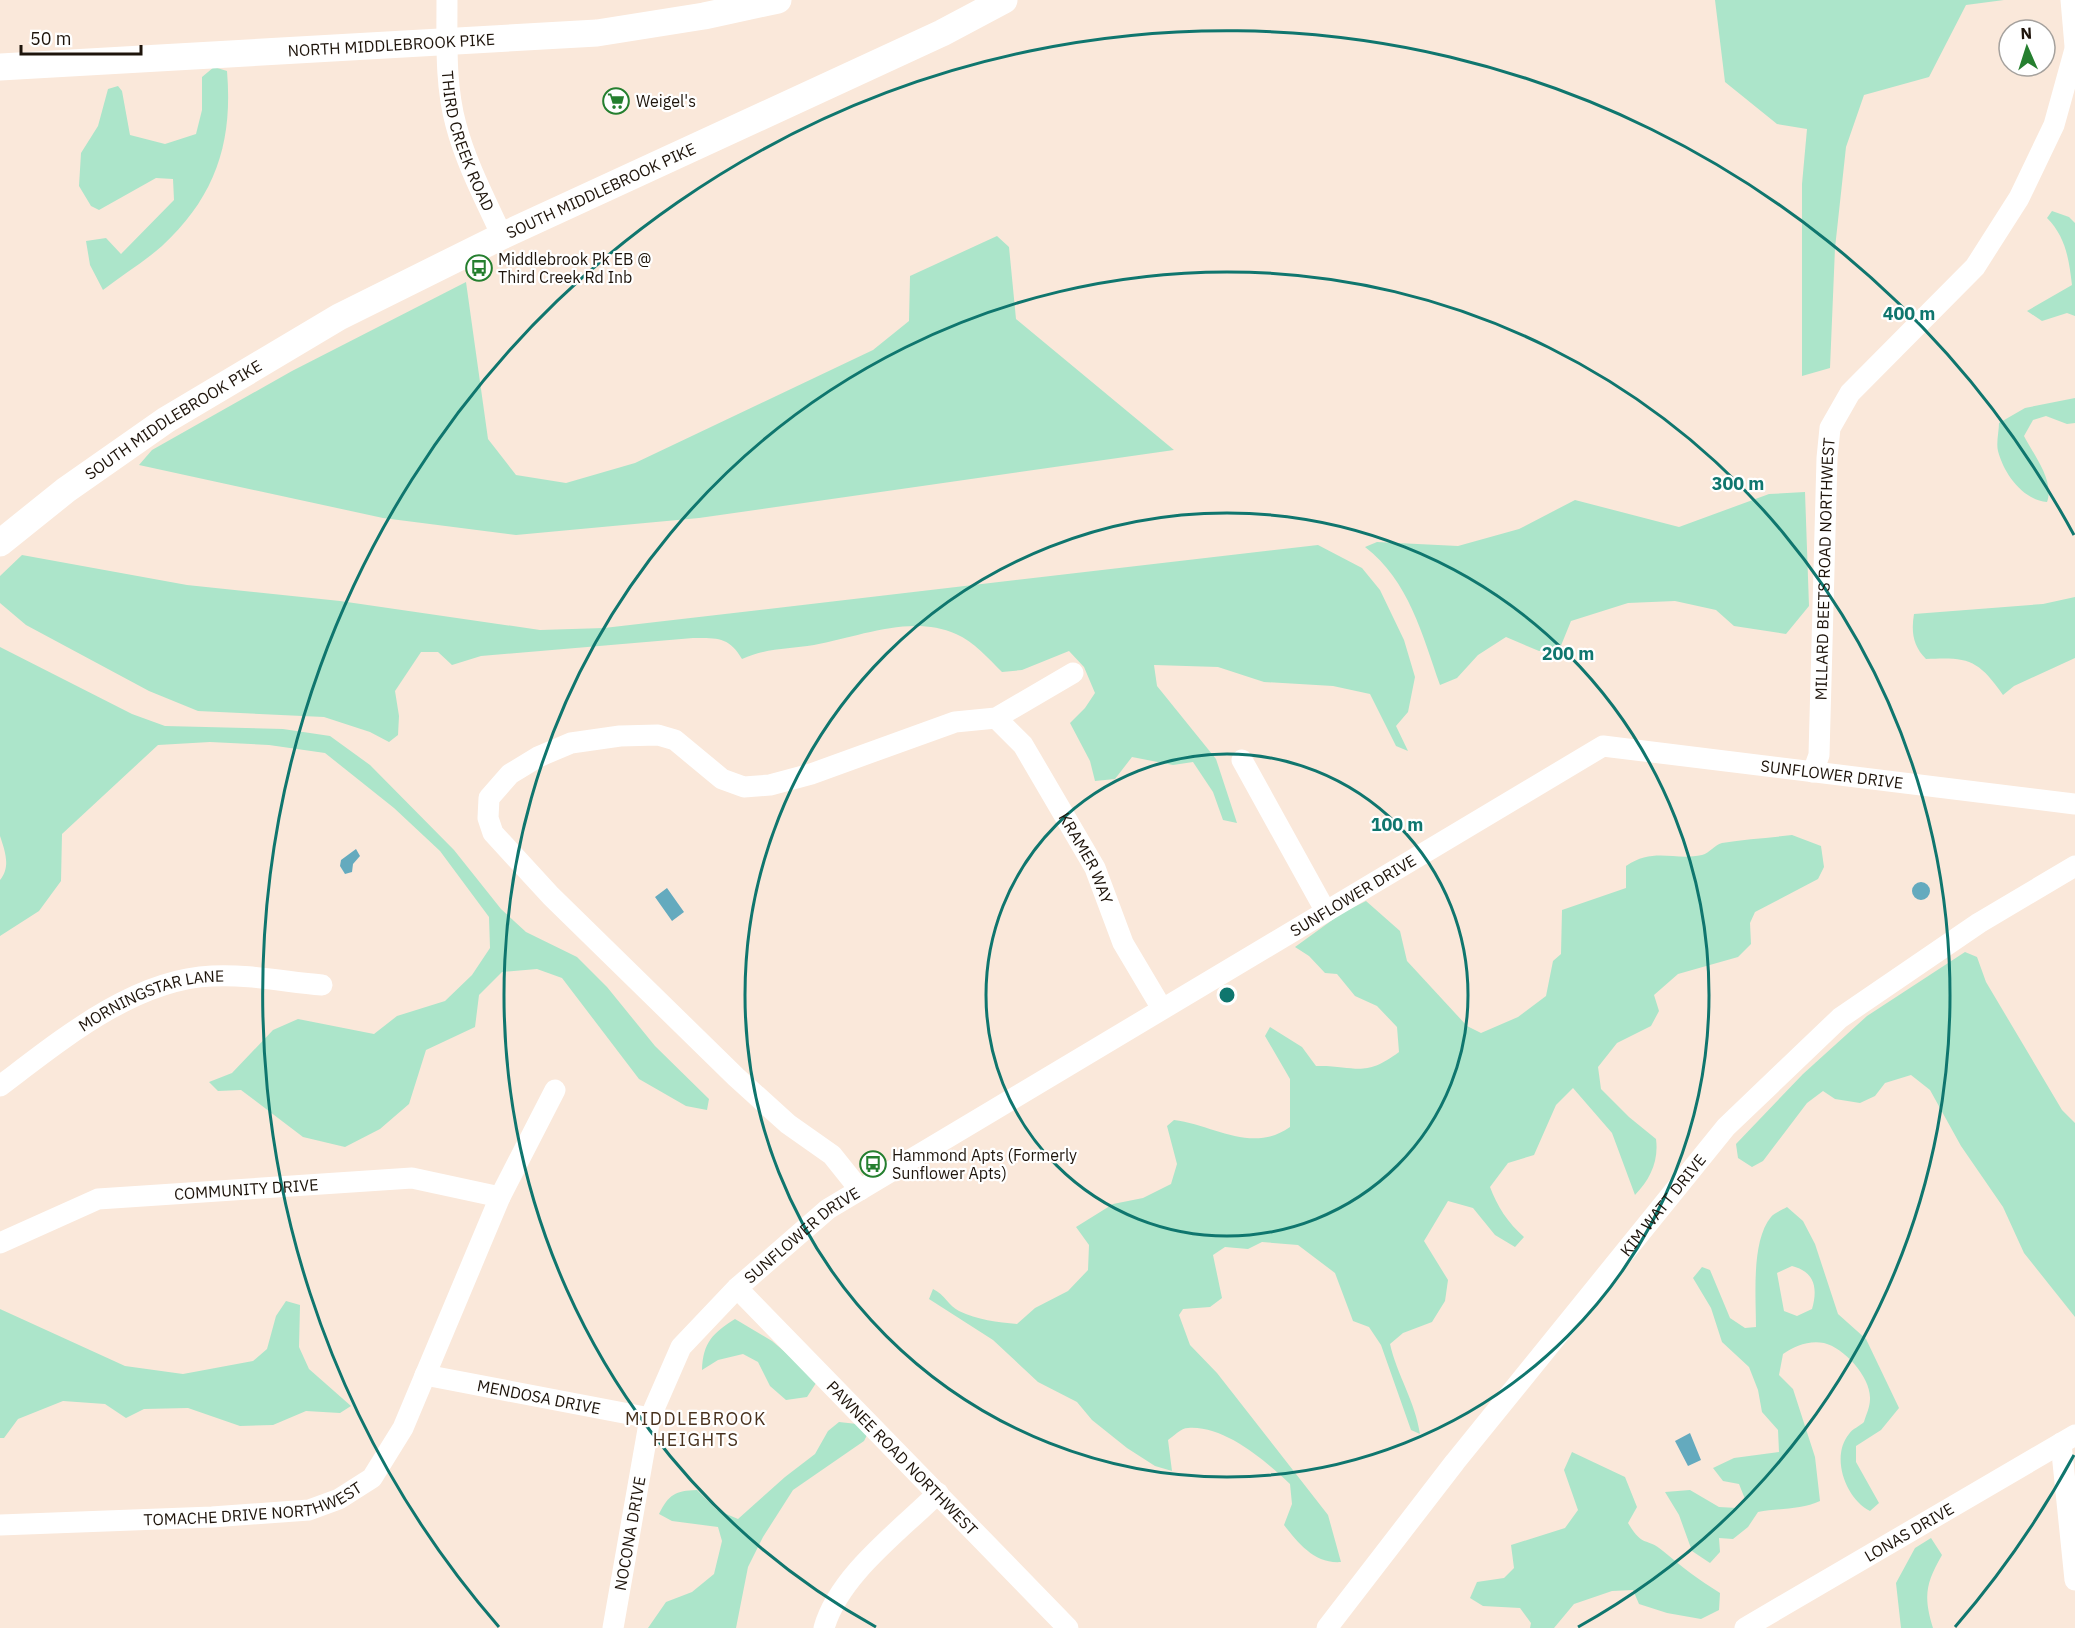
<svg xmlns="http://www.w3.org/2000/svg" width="2075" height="1628" font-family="'IBM Plex Sans',sans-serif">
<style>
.green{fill:#ace5ca;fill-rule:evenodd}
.water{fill:#64aabe}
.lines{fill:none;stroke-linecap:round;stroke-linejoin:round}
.minor{stroke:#fff;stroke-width:21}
.major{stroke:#fff;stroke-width:27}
.ring{fill:none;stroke:#0f766e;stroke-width:3}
.labels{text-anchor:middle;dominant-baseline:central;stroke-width:4.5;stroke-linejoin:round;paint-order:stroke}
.street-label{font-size:16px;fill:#1e140b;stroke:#fff}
.poi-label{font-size:16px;fill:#1e140b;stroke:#fff;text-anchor:start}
.neighbourhood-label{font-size:18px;letter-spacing:1.5px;fill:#48311d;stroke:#fff}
.centre{fill:#0f766e;stroke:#fff;stroke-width:3}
.ring-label{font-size:18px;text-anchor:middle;font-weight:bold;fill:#0f766e;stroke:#fff;stroke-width:4.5;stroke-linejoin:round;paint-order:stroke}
</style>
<rect width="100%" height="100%" fill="#fae8da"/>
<path class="green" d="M 1715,0 L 2004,0 L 1966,5 L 1929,77 L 1864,95 L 1846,147 L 1835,248 L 1830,368 L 1802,376 L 1802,184 L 1807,129 L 1777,124 L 1725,82 Z
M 214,67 L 227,71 C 233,142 216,196 162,246 C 144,262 122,275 103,290 L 90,265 L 86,241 L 106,238 L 121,254 L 174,200 L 173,179 L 156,178 L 99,210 L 91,206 L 79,186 L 81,153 L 98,126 L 108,89 L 118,86 L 122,91 L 130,135 L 165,144 L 196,134 L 202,110 L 202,77 Z
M 2052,211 L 2069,217 L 2075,223 L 2075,316 L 2067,313 L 2042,321 L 2027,311 L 2072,285 C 2069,260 2066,237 2047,218 Z
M 997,236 L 1009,247 L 1016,319 L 1174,450 L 699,518 L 516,535 L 383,518 L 139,465 L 152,450 L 292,371 L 466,282 L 488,439 L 516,475 L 566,483 L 635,463 L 873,350 L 909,321 L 910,276 Z
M 2075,398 L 2075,423 L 2067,424 L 2046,416 L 2033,420 L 2024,436 C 2033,454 2055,481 2047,502 C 2023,500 2004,474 1998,451 C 1996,443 1999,431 1999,423 L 2025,408 Z
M 1805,492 L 1809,606 L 1786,634 L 1734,626 L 1716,610 L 1675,601 L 1628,603 L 1571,621 L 1560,648 L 1539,651 L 1506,637 L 1478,655 L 1457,678 L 1440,685 C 1422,634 1409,581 1365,547 L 1377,542 L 1458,546 L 1519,529 L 1575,500 L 1679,527 L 1769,494 Z
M 1318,545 L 1362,568 L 1380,590 L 1404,640 L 1415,677 L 1408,712 L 1396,726 L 1408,751 L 1396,746 L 1370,694 L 1333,686 L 1264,682 L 1218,667 L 1154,665 L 1157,686 L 1216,759 L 1237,823 L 1223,820 L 1213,792 L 1193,762 L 1173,765 L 1132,757 L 1115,779 L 1095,781 L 1090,761 L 1070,723 L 1085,708 L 1095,693 L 1084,667 L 1069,651 L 1022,670 L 1002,672 C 988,658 974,642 956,634 C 911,614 859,637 814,645 C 789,649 766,648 742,659 C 729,637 718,638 693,638 L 481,656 L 452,665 L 438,652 L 421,652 L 395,691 L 399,716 L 398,735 L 389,742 L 370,732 L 324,717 L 198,711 L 149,691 L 26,625 L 0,603 L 0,576 L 22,555 L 187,585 L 340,601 L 540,630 L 604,628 Z
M 2075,597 L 2075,658 L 2014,686 L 2003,695 C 1978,659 1968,657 1926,659 C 1913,646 1911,632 1914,614 L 2043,604 Z
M 0,647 L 132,714 L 165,726 L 283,729 L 330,736 L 370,765 L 454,850 L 501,909 L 526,932 L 577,957 L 607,987 L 655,1046 L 709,1099 L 707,1110 L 686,1106 L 639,1079 L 562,978 L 537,969 L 502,972 L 479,995 L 475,1027 L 426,1050 L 409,1104 L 380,1129 L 345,1147 L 303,1137 L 241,1090 L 218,1091 L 209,1082 L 232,1073 L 273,1030 L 298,1019 L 374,1034 L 397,1016 L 445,1001 L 472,975 L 490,948 L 489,917 L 440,851 L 394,808 L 325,753 L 269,745 L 210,742 L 158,745 L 62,834 L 61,881 L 39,911 L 0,936 L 0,880 C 11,867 5,851 0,836 Z
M 1792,835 L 1821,846 L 1824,867 L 1818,879 L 1755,912 L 1750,923 L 1751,944 L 1738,957 L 1678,974 L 1654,995 L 1659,1011 L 1651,1026 L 1617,1043 L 1598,1067 L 1601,1089 L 1629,1117 L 1656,1139 C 1659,1161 1650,1180 1635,1195 L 1612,1133 L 1573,1088 L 1556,1105 L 1534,1155 L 1508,1163 L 1490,1187 C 1497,1206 1508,1223 1524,1237 L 1515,1247 L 1495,1235 L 1473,1208 L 1448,1201 L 1424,1241 L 1448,1280 L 1445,1301 L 1432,1322 L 1403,1333 L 1390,1344 C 1397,1375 1415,1401 1420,1434 L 1411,1430 L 1381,1345 L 1369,1327 L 1353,1321 L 1335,1273 L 1298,1245 L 1262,1242 L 1248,1249 L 1225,1247 L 1213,1255 L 1222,1298 L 1210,1307 L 1183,1309 L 1179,1315 L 1190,1345 L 1217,1373 L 1328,1515 L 1341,1562 C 1315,1564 1299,1544 1284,1525 L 1292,1504 L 1290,1484 C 1266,1461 1224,1425 1188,1428 C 1181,1428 1174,1436 1168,1440 L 1172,1471 L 1155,1466 L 1127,1448 L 1092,1420 L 1077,1402 L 1038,1382 L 993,1340 L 929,1299 L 933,1289 C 944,1294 949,1306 959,1311 C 977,1320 998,1322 1017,1324 L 1035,1308 L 1068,1291 L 1088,1270 L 1089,1245 L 1076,1227 L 1113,1204 L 1143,1198 L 1171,1184 L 1177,1164 L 1167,1126 L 1174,1120 C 1214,1125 1252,1154 1290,1127 L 1290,1079 L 1265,1036 L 1270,1027 L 1302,1047 L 1316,1066 C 1356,1065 1363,1079 1399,1052 L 1397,1027 L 1377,1006 L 1355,996 L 1337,974 L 1325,973 L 1309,956 L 1295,947 L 1342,913 L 1366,901 L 1400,931 L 1407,961 L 1467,1026 L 1481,1033 L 1518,1017 L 1546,996 L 1553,961 L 1561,954 L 1562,910 L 1626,888 L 1626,866 C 1654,847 1674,861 1702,855 C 1710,853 1714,845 1722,843 C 1745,839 1769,838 1792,835 Z
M 1965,952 L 1977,957 L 1986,982 L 2062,1110 L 2075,1123 L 2075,1317 L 2024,1253 L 2003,1207 L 1961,1146 L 1930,1090 L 1911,1075 L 1885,1083 L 1875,1096 L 1860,1103 L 1835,1099 L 1823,1091 L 1807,1103 L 1763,1161 L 1752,1167 L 1738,1158 L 1736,1144 L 1803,1074 L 1867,1016 Z
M 1787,1207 L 1803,1221 L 1815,1244 L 1838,1314 L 1866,1339 L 1899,1408 L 1881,1430 L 1856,1446 L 1856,1462 L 1879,1503 L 1870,1511 C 1846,1499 1830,1457 1849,1434 C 1852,1429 1860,1426 1864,1422 C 1866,1415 1870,1407 1870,1399 C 1871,1377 1844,1348 1824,1343 C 1809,1340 1794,1346 1783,1354 L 1779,1375 L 1793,1389 L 1815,1457 L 1820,1501 C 1801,1510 1778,1508 1758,1512 L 1748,1527 L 1733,1539 L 1719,1538 L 1720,1552 L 1710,1563 L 1692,1551 L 1679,1515 L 1665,1492 L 1690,1490 L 1719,1507 L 1737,1508 L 1745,1499 L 1739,1484 L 1723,1481 L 1713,1468 L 1734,1458 L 1779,1452 L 1778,1430 L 1762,1412 L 1758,1390 L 1749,1367 L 1722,1342 L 1711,1308 L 1693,1278 L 1702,1267 L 1710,1270 L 1730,1318 L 1745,1328 L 1756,1327 C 1756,1297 1751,1241 1771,1217 C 1774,1213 1782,1210 1787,1207 ZM 1792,1266 C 1815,1272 1818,1288 1812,1309 L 1797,1316 L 1784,1311 L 1777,1273 Z
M 286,1301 L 300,1305 L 299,1347 L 309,1369 L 351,1406 L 340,1413 L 306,1411 L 273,1425 L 240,1426 L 188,1408 L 144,1409 L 126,1418 L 105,1404 L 63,1401 L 18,1419 L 4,1438 L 0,1438 L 0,1309 L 125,1366 L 183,1374 L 253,1361 L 267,1349 L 276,1316 Z
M 735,1319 L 772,1341 L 818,1380 L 807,1397 L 786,1400 L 770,1386 L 758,1362 L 743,1354 L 718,1360 L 702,1370 C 703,1342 713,1333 735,1319 Z
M 839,1422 L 857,1424 L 867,1435 L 864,1441 L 793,1490 L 763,1537 L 748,1567 L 736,1628 L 648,1628 L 666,1602 L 692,1592 L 714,1574 L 722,1541 L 718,1527 L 672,1521 L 659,1514 C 669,1494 675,1491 697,1490 L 717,1510 L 738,1519 L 785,1477 L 815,1454 L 828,1431 Z
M 1572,1452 L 1625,1477 L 1637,1507 L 1628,1523 C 1644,1549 1645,1536 1663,1551 C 1682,1567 1699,1580 1720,1593 L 1719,1610 L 1701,1619 L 1667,1613 L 1639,1604 L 1633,1590 L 1612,1591 L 1574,1604 L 1554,1628 L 1530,1628 L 1531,1623 L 1520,1608 L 1483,1606 L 1470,1598 L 1477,1582 L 1504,1578 L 1514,1568 L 1511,1545 L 1565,1528 L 1578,1510 L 1564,1470 Z
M 1931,1538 L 1942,1555 C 1926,1583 1923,1596 1933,1628 L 1901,1628 L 1896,1583 L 1915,1548 Z"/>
<path class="water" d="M 356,849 L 360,856 L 353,864 L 352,872 L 345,874 L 340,866 L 341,860 Z
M1912 891a9 9 0 1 1 18 0a9 9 0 1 1-18 0Z
M 667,888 L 684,912 L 672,921 L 655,897 Z
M 1690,1433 L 1701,1460 L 1688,1466 L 1675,1441 Z"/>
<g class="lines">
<g class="minor">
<path id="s1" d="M 447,0 C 447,41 445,85 456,125 C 466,163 485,199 502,236"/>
<path d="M 2071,0 L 2075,46"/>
<path id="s2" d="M 996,718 L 1023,745 L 1095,868 L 1123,943 L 1161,1007"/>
<path d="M 1242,760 L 1325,910"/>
<path id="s3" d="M 1813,772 L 1819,755 L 1827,458 L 1830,428 L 1850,393 L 1975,267 L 2019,198 L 2054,125 L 2075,49"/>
<path id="s4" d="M 0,1086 C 61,1040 134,979 212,976 C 248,974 286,982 322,985"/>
<path d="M 860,1190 L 832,1155 L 788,1124 L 736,1077 L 551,896 L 493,833 L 488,818 L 489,798 L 510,774 L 538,757 L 571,743 L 620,736 L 658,735 L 675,740 L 722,779 L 744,787 L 770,785 L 811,774 L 955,722 L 996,718 L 1073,673"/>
<path id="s5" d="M 0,1243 L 98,1199 L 412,1178 L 500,1197"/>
<path id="s6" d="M 737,1288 L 1068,1628"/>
<path id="s7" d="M 425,1375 L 650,1418"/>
<path d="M 2061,1443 L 2075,1580"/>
<path id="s8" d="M 0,1525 L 212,1517 L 309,1510 L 339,1499 L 372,1478 L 403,1428 L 500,1197 L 555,1090"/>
<path id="s9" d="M 613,1628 L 650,1418 L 681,1347 L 737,1288 L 828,1209 L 1603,746 L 2075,804"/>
<path d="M 824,1628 C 839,1575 900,1531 938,1493"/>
<path id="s10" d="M 1327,1628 L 1455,1462 L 1726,1127 L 1840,1018 L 1979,923 L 2075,866"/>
<path id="s11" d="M 1745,1628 L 2075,1435"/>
</g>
<g class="major">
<path id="s12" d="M 0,67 L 597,33 L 704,16 L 778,0"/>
<path id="s13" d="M 0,543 L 66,490 L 166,420 L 339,317 L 502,236 L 942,33 L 1004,0"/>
</g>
</g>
<g class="ring">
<circle cx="1227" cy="995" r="241"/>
<circle cx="1227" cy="995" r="482"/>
<path d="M876 1627A723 723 0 1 1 1578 1627"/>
<path d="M2074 1455A964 964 0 0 1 1955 1627M499 1627A964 964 0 1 1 2074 535"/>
</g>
<defs>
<g id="supermarket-ring" transform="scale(1.35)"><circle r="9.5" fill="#fff" stroke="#257f2f" stroke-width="1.5"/><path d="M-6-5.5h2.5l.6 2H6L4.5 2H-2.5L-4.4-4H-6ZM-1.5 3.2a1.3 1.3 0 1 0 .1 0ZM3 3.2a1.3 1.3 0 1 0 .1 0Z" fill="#257f2f"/></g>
<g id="bus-ring" transform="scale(1.35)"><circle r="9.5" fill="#fff" stroke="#257f2f" stroke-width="1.5"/><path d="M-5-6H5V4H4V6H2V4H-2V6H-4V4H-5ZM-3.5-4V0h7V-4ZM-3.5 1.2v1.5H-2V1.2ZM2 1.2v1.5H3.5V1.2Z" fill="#257f2f"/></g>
</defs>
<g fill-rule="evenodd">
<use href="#supermarket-ring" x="616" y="101"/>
<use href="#bus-ring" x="479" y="268"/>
<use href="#bus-ring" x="873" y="1164"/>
</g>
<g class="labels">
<g class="street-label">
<text stroke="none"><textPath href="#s12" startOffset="392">NORTH MIDDLEBROOK PIKE</textPath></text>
<text stroke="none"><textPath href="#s1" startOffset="144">THIRD CREEK ROAD</textPath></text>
<text stroke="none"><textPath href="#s13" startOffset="699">SOUTH MIDDLEBROOK PIKE</textPath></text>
<text stroke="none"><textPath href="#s13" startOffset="213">SOUTH MIDDLEBROOK PIKE</textPath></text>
<text stroke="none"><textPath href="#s3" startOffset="204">MILLARD BEETS ROAD NORTHWEST</textPath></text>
<text stroke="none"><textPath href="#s9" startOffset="1626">SUNFLOWER DRIVE</textPath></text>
<text stroke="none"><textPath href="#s2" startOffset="168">KRAMER WAY</textPath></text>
<text stroke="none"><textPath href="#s9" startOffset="1104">SUNFLOWER DRIVE</textPath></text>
<text stroke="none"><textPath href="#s4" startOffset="177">MORNINGSTAR LANE</textPath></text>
<text stroke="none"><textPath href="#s5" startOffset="256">COMMUNITY DRIVE</textPath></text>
<text stroke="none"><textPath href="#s10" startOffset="540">KIM WATT DRIVE</textPath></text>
<text stroke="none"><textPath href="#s9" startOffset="456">SUNFLOWER DRIVE</textPath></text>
<text stroke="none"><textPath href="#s7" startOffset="116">MENDOSA DRIVE</textPath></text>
<text stroke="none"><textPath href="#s6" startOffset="237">PAWNEE ROAD NORTHWEST</textPath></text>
<text stroke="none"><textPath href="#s8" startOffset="255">TOMACHE DRIVE NORTHWEST</textPath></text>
<text stroke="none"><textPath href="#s11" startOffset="190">LONAS DRIVE</textPath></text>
<text stroke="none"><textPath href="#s9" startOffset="96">NOCONA DRIVE</textPath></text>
</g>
<g class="poi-label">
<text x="636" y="101">Weigel's</text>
<text x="498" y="259">Middlebrook Pk EB @<tspan x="498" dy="18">Third Creek Rd Inb</tspan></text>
<text x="892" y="1155">Hammond Apts (Formerly<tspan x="892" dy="18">Sunflower Apts)</tspan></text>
</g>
<g class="neighbourhood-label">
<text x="696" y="1418">MIDDLEBROOK<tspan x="696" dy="21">HEIGHTS</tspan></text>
</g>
</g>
<circle cx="1227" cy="995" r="9" class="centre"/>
<g class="ring-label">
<text x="1909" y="320">400 m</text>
<text x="1738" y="490">300 m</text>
<text x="1568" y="660">200 m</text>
<text x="1397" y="831">100 m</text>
</g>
<g transform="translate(2027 48) rotate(357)"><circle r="28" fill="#ffffff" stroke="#a5a19d" stroke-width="1.5"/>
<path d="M0-4.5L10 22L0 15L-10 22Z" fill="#257f2f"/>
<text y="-9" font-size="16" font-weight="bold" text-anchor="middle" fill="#1e140b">N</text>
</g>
<path d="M21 45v9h120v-9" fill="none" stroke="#1e140b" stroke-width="3"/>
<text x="30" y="45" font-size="18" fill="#1e140b" stroke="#ffffff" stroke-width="4.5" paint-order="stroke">50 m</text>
</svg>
